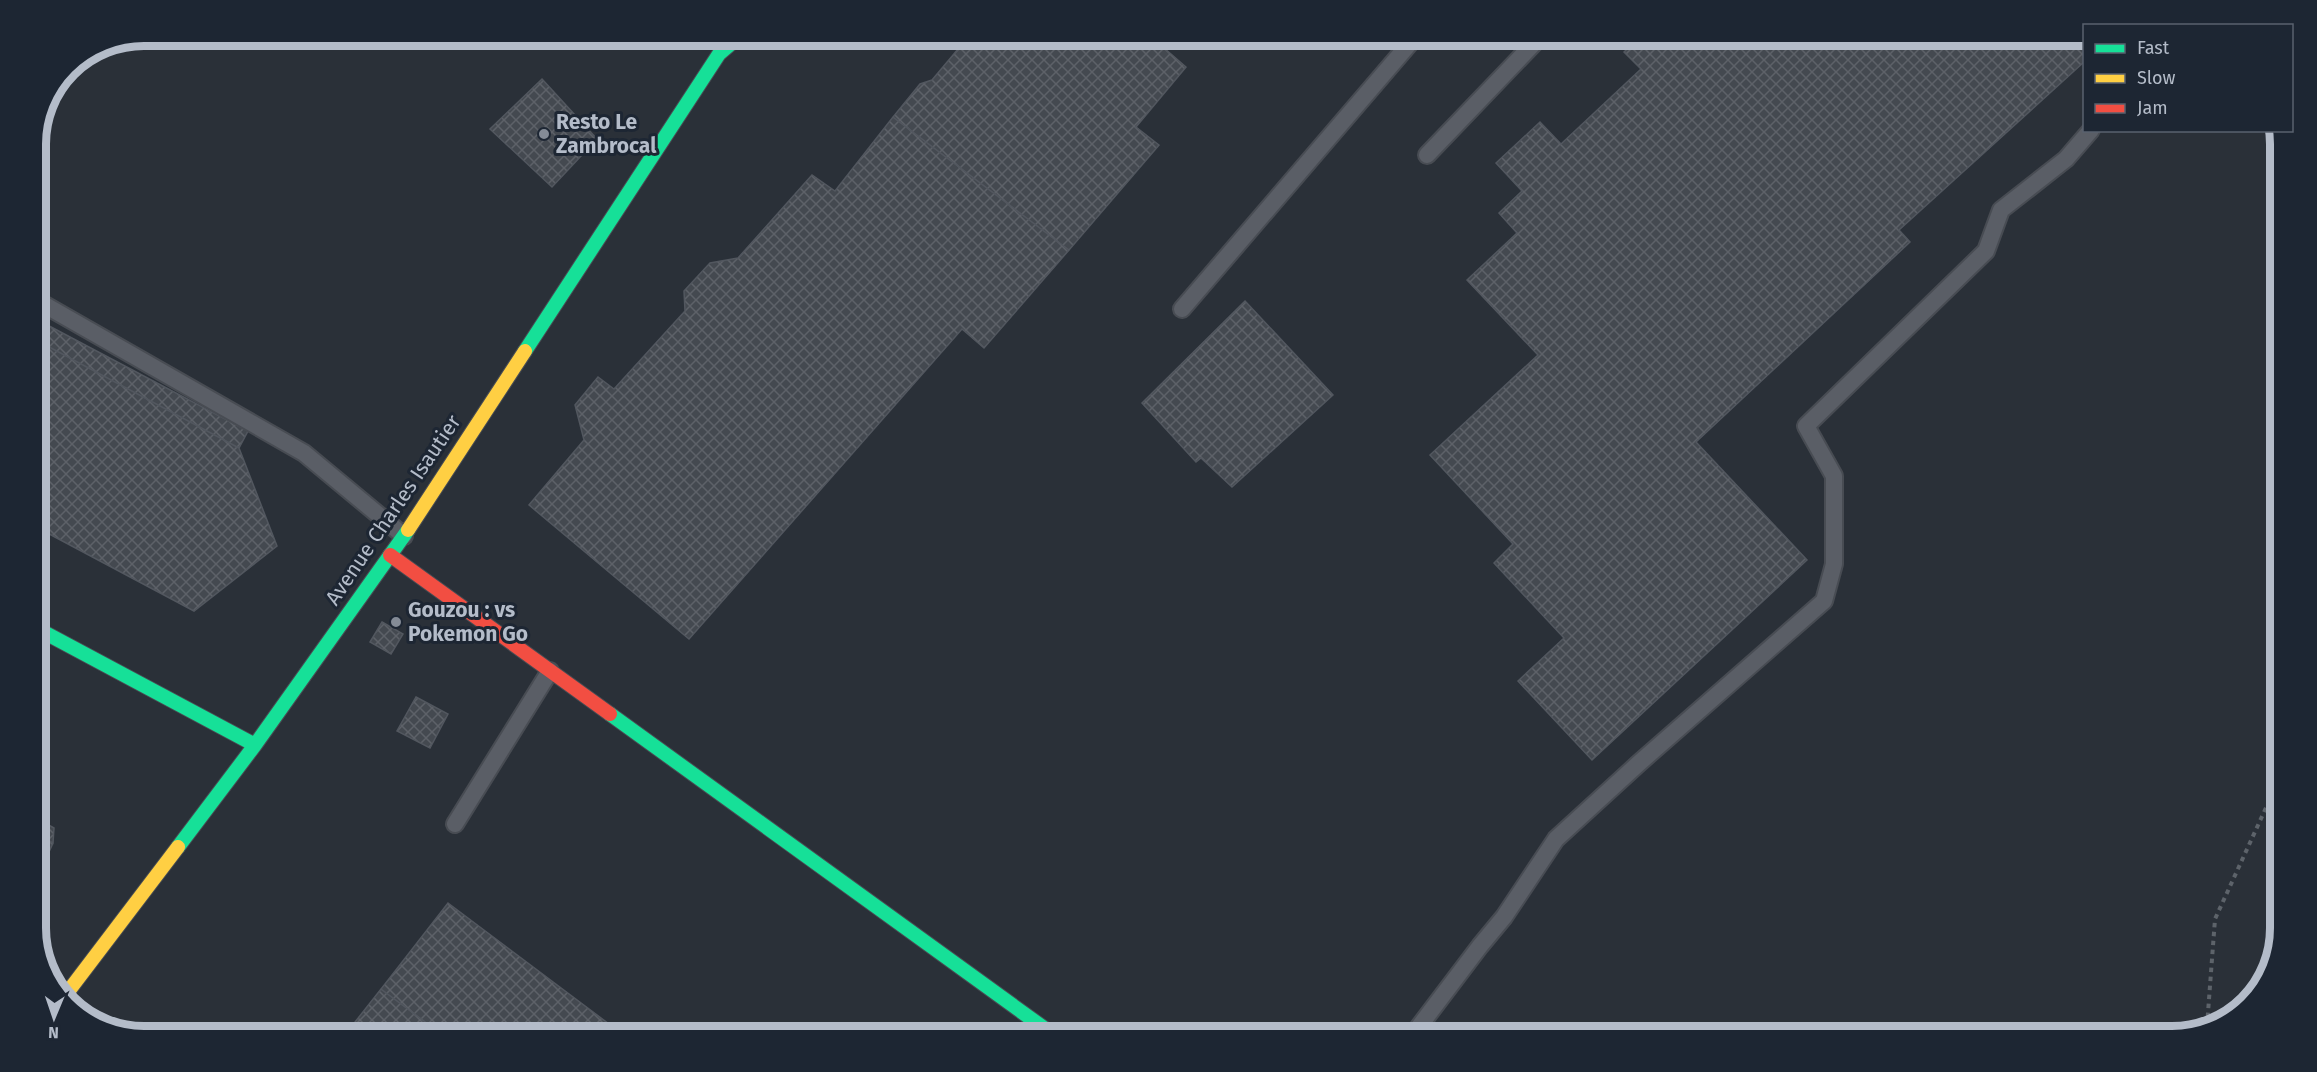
<svg xmlns="http://www.w3.org/2000/svg" width="2317" height="1072" font-family="'Fira Sans',sans-serif">
<style>
.building{fill:url(#building-cross-hatch);stroke:#52575f;stroke-width:1.5}
.lines{fill:none;stroke-linecap:round;stroke-linejoin:round}
.lane-casing{stroke:#484c53;stroke-width:20}
.fast-casing{stroke:#484c53;stroke-width:16}
.slow-casing{stroke:#484c53;stroke-width:16}
.jam-casing{stroke:#484c53;stroke-width:16}
.path{stroke:#5d636a;stroke-width:4;stroke-dasharray:4.5 4.5;stroke-linecap:butt}
.lane{stroke:#5a5e66;stroke-width:16}
.fast{stroke:#16e098;stroke-width:14}
.slow{stroke:#ffcf43;stroke-width:14}
.jam{stroke:#f24e42;stroke-width:14}
.poi-dot{fill:#848b96;stroke:#1d2633;stroke-width:2}
.labels{text-anchor:middle;dominant-baseline:central;stroke-width:6;stroke-linejoin:round;paint-order:stroke}
.poi-label{font-size:21px;font-weight:bold;fill:#b4bcc9;stroke:#1d2633;text-anchor:start}
.street-label{font-size:21px;fill:#b4bcc9;stroke:#1d2633}
.rim{fill:none;stroke:#b4bcc9;stroke-width:8}
</style>
<defs>
<pattern id="building-cross-hatch" width="8" height="8" patternUnits="userSpaceOnUse" patternTransform="scale(1.5)"><rect width="8" height="8" fill="#444950"/><path d="M0 0l8 8M0 8l8-8" fill="none" stroke="#5d6168"/></pattern>
</defs>
<rect width="100%" height="100%" fill="#2a3038"/>
<path class="building" d="M 969,36 L 1159,36 L 1156,41 L 1186,67 L 1136,127 L 1159,145 L 1069,250 L 893,117 L 920,84 L 932,80 Z
M 1641,36 L 2084,36 L 2084,62 L 1899,230 L 1910,242 L 1696,442 L 1807,560 L 1592,760 L 1518,681 L 1564,638 L 1494,563 L 1513,544 L 1430,455 L 1538,355 L 1467,280 L 1517,233 L 1499,213 L 1522,191 L 1496,163 L 1540,122 L 1561,144 L 1641,69 L 1624,52 Z
M 542,79 L 597,139 L 552,187 L 490,129 Z
M 893,117 L 1069,250 L 984,348 L 962,329 L 689,639 L 529,505 L 584,440 L 575,405 L 598,377 L 614,389 L 685,311 L 684,291 L 710,263 L 738,258 L 812,175 L 835,191 Z
M 1245,301 L 1333,395 L 1232,487 L 1201,458 L 1196,462 L 1142,403 Z
M 36,319 L 248,431 L 239,448 L 36,340 Z
M 36,340 L 239,448 L 277,546 L 194,611 L 36,527 Z
M 382,622 L 403,634 L 391,654 L 370,642 Z
M 416,697 L 448,714 L 430,748 L 397,731 Z
M 36,818 L 54,828 L 53,843 L 36,834 Z
M 36,834 L 53,843 L 43,865 L 36,865 Z
M 448,903 L 625,1036 L 444,1036 L 381,989 Z
M 381,989 L 444,1036 L 344,1036 Z"/>
<g class="lines">
<g class="lane-casing">
<path id="lane" d="M 1427,155 L 1541,36
M 36,300 L 304,453 L 404,536
M 1182,309 L 1416,36
M 455,824 L 550,671
M 1412,1036 L 1480,946 L 1504,917 L 1556,839 L 1638,764 L 1824,601 L 1834,564 L 1834,476 L 1806,426 L 1986,251 L 2001,210 L 2066,159 L 2091,130"/>
</g>
<g class="fast-casing">
<path id="fast" d="M 525,351 L 719,54 L 740,36
M 36,628 L 255,745
M 610,714 L 1055,1036
M 178,847 L 255,745 L 408,530"/>
</g>
<g class="slow-casing">
<path id="slow" d="M 408,530 L 525,351
M 64,997 L 178,847"/>
</g>
<g class="jam-casing">
<path id="jam" d="M 390,555 L 610,714"/>
</g>
<path class="path" d="M 2207,1026 L 2215,919 L 2281,775"/>
<use href="#lane" class="lane"/>
<use href="#fast" class="fast"/>
<use href="#slow" class="slow"/>
<use href="#jam" class="jam"/>
</g>
<g class="poi-dot">
<circle cx="544" cy="134" r="6"/>
<circle cx="396" cy="622" r="6"/>
</g>
<g class="labels">
<g class="poi-label">
<text x="556" y="122">Resto Le<tspan x="556" dy="24">Zambrocal</tspan></text>
<text x="408" y="610">Gouzou : vs<tspan x="408" dy="24">Pokemon Go</tspan></text>
</g>
<g class="street-label">
<text transform="translate(393 510) rotate(-56)">Avenue Charles Isautier</text>
</g>
</g>
<path d="M0 0H2317V1072H0ZM144 46H2172A98 98 0 0 1 2270 144V928A98 98 0 0 1 2172 1026H144A98 98 0 0 1 46 928V144A98 98 0 0 1 144 46Z" fill="#1d2633" fill-rule="evenodd"/>
<path class="rim" d="M144 46H2172A98 98 0 0 1 2270 144V928A98 98 0 0 1 2172 1026H144A98 98 0 0 1 46 928V144A98 98 0 0 1 144 46Z"/>
<rect x="2083" y="24" width="210" height="108" fill="#1d2633" stroke="#59626f" stroke-width="1.5"/>
<rect x="2095" y="44" width="30" height="9" fill="#16e098" stroke="#59626f" stroke-width="1.5"/>
<text x="2137" y="54" font-size="18" fill="#b4bcc9">Fast</text>
<rect x="2095" y="74" width="30" height="9" fill="#ffcf43" stroke="#59626f" stroke-width="1.5"/>
<text x="2137" y="84" font-size="18" fill="#b4bcc9">Slow</text>
<rect x="2095" y="104" width="30" height="9" fill="#f24e42" stroke="#59626f" stroke-width="1.5"/>
<text x="2137" y="114" font-size="18" fill="#b4bcc9">Jam</text>
<g transform="translate(54 1018) rotate(182)" stroke="#1d2633" stroke-width="4.5" paint-order="stroke">
<path d="M0-4.5L10 22L0 15L-10 22Z" fill="#b4bcc9"/>
<text y="-9" font-size="16" font-weight="bold" text-anchor="middle" fill="#b4bcc9">N</text>
</g>
</svg>
